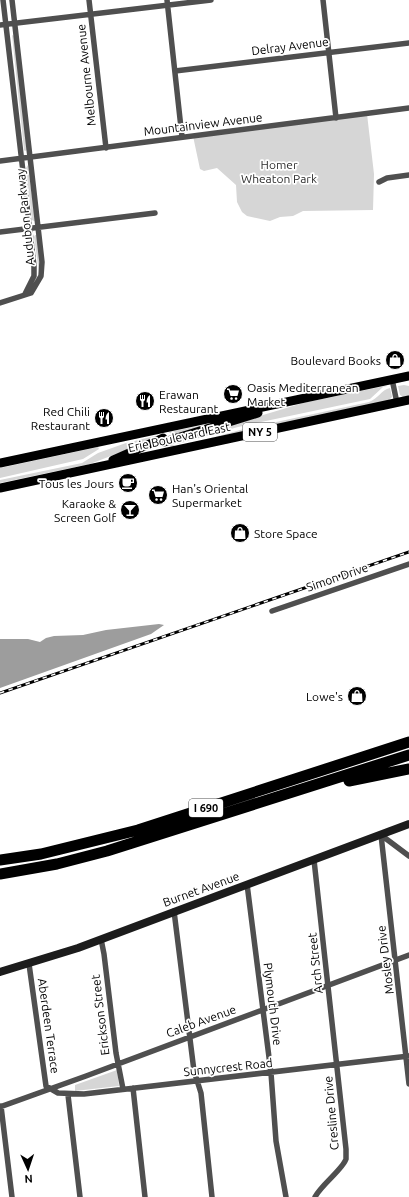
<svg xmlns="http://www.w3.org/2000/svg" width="409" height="1197" font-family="Ubuntu,sans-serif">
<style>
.green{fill:#d6d6d6}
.water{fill:#9d9d9d}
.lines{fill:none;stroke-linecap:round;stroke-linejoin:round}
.street{stroke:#4f4f4f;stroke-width:5.5}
.secondary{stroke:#1c1c1c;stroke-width:8}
.primary{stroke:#000;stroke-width:9}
.highway{stroke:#000;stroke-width:11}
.rail-casing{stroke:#000;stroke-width:3}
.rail{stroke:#fff;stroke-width:1.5;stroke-dasharray:4.5;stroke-linecap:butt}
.labels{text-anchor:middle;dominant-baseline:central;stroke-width:3.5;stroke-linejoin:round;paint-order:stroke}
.shield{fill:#fff;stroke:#4c4c4c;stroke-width:1}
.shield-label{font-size:11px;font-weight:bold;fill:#000}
.street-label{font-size:12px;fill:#000;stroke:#fff}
.park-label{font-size:12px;fill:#2d2d2d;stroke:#fff}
.poi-label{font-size:12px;fill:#000;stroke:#fff;text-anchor:end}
</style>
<rect width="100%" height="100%" fill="#fff"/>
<path class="green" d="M 12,35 L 14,36 L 27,150 L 25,151 L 24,150 Z
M 367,114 L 374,174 L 373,210 L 303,211 L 293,216 L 280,217 L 270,221 L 247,216 L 242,212 L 237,202 L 236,185 L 217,168 L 204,171 L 200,169 L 193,136 Z
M 28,165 L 35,221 L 34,221 L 32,220 L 26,168 Z
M 35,235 L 37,235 L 41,263 L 39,272 L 34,237 Z
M 404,385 L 409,386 L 409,396 L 403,397 L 400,395 L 398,386 Z
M 385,386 L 387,386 L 383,387 L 370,399 L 238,427 L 178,444 L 174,442 L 303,403 Z
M 390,388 L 392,397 L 388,401 L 251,430 L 174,449 L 170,446 L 169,444 L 171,443 L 175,446 L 185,445 L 244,429 L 369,402 C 378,399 381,390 390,388 Z
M 225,421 L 173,437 L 172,434 L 168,432 Z
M 155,436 L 155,439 L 90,464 L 0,483 L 0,480 L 82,463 L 98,453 L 126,443 Z
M 98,447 L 99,449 L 83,459 L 0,478 L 0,468 Z
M 117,1070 L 119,1086 L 75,1091 L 75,1085 Z"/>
<path class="water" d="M 159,624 L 164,625 L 151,634 L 0,688 L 0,639 L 28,639 L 40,642 L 46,638 L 54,636 L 83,635 L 106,630 Z"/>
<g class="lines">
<path class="street" d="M 3,0 L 34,266 L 34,276 L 25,294
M 89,0 L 106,148
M 167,0 L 182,137
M 323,0 L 336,118
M 0,25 L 211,0
M 175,71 L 409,43
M 0,161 L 409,108
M 379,182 L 387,178 L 409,175
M 0,232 L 155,213
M 0,303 L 31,293 L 41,276 L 42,262 L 12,0
M 392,379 L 397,403
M 272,611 L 409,564
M 381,835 L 409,1084
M 381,835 L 409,856
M 314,860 L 346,1149 C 346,1152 346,1156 346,1159 C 343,1169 321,1185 315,1197
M 247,884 L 271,1073 L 276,1141 L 286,1197
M 174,911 L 194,1071 L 201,1093 L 212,1197
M 101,939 L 104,954 L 116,1053 L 123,1089
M 29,964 L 46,1086 L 58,1093 L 84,1094 L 409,1056
M 133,1088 L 145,1197
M 68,1095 L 80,1197
M 1,1106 L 12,1197
M 0,1107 L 86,1076 L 409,955"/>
<path class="secondary" d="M 0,972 L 78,948 L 409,824"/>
<path class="primary" d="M 164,442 L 258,413
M 113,460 L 163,438
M 0,463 L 409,376
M 0,488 L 409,400"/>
<path class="highway" d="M 349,781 L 409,769
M 0,860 L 41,854 L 138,830 L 409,742
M 0,874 L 57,864 L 107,851 L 409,755"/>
<g class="rail-casing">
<path id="rail" d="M 0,693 L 409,552"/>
</g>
<use href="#rail" class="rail"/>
</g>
<defs>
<g id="shop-disc" transform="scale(1)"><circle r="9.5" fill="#000" stroke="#fff"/><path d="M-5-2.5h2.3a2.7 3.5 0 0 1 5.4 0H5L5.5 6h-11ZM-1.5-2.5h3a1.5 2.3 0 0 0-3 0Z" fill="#fff"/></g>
<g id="supermarket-disc" transform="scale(1)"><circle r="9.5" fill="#000" stroke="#fff"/><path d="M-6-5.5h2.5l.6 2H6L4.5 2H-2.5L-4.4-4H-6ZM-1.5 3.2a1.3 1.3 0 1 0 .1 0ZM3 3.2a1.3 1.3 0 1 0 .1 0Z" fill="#fff"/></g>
<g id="restaurant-disc" transform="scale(1)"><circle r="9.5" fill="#000" stroke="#fff"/><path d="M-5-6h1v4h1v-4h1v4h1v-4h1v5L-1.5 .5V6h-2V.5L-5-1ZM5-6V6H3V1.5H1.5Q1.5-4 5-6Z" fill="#fff"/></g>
<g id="cafe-disc" transform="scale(1)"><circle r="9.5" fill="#000" stroke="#fff"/><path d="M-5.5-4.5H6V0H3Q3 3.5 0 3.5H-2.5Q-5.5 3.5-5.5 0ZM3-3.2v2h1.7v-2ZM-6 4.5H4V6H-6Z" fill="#fff"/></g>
<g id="bar-disc" transform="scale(1)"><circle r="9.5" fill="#000" stroke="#fff"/><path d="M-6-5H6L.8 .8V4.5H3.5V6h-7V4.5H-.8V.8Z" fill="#fff"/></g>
</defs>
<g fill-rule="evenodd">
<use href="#shop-disc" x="395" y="360"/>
<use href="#supermarket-disc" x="233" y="394"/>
<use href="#restaurant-disc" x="145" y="401"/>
<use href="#restaurant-disc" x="104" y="418"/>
<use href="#cafe-disc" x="128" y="483"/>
<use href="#supermarket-disc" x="158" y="495"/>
<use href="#bar-disc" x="130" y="510"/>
<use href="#shop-disc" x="240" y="533"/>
<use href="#shop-disc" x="357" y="696"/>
</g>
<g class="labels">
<g class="shield">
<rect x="243" y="423" width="34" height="18" rx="3"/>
<rect x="189" y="799" width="34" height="18" rx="3"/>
</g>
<g class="shield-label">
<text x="260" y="432">NY 5</text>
<text x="206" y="808">I 690</text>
</g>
<g class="street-label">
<text transform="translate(290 46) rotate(-7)">Delray Avenue</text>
<text transform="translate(86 75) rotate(-96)">Melbourne Avenue</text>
<text transform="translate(203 124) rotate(-7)">Mountainview Avenue</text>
<text transform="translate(25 217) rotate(-96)">Audubon Parkway</text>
<text transform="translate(179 437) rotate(-12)">Erie Boulevard East</text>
<text transform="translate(337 577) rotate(-19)">Simon Drive</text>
<text transform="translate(201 889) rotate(-20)">Burnet Avenue</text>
<text transform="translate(385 960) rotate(-97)">Mosley Drive</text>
<text transform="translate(315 963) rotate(-96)">Arch Street</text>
<text transform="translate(273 1004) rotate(83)">Plymouth Drive</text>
<text transform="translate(100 1015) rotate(-97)">Erickson Street</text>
<text transform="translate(201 1021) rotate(-20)">Caleb Avenue</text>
<text transform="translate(49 1026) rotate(82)">Aberdeen Terrace</text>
<text transform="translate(228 1067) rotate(-6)">Sunnycrest Road</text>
<text transform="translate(331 1113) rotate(-95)">Cresline Drive</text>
</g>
<g class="park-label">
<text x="279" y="164">Homer<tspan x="279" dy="14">Wheaton Park</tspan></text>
</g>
<g class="poi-label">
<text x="381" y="360">Boulevard Books</text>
<text x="247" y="387" text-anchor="start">Oasis Mediterranean<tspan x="247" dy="14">Market</tspan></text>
<text x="159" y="394" text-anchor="start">Erawan<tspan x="159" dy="14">Restaurant</tspan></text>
<text x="90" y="411">Red Chili<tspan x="90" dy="14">Restaurant</tspan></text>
<text x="114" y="483">Tous les Jours</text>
<text x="172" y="488" text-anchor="start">Han's Oriental<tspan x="172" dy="14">Supermarket</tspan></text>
<text x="116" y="503">Karaoke &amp;<tspan x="116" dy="14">Screen Golf</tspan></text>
<text x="254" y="533" text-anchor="start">Store Space</text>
<text x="343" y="696">Lowe's</text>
</g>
</g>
<g transform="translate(28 1169) rotate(177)" stroke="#ffffff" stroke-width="3" paint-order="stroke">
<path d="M0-3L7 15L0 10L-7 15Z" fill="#000000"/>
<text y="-6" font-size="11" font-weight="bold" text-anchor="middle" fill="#000000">N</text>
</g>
</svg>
